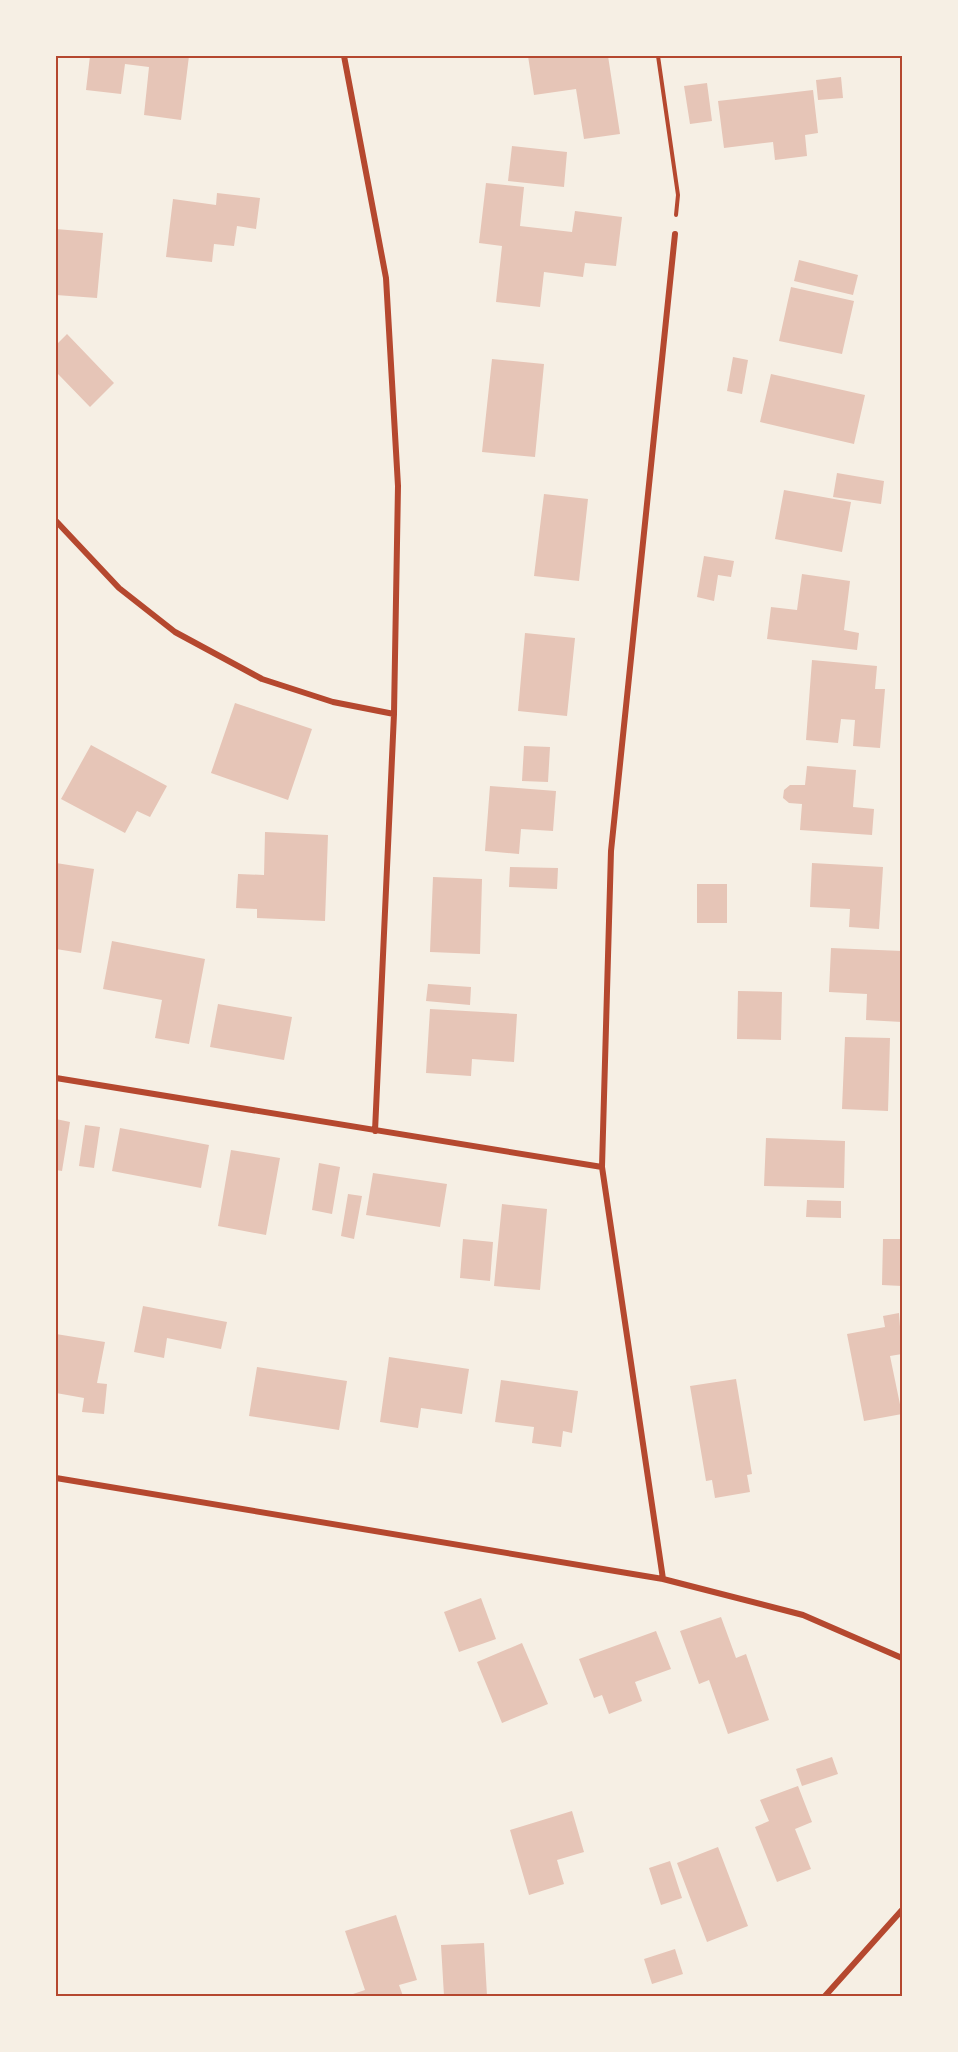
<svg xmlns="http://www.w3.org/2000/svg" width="958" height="2052" font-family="Poppins,sans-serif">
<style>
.building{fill:#e6c5b7}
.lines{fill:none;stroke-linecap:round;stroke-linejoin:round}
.path{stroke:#b5482f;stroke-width:4}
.minor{stroke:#b5482f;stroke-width:6}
.neatline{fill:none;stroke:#b5482f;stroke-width:2}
</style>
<rect width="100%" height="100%" fill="#f6efe4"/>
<path class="building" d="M 90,56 L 189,56 L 181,120 L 144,115 L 149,67 L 125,64 L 121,94 L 86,90 Z
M 528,56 L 608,56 L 620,134 L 584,139 L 576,89 L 534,95 Z
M 841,77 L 843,98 L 818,100 L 816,80 Z
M 707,83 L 712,121 L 690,124 L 684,86 Z
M 813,90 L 818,133 L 805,135 L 807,156 L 775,160 L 773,142 L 724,148 L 718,101 Z
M 512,146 L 567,152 L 564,187 L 508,181 Z
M 486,183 L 524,187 L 520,226 L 572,232 L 575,211 L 622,217 L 616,266 L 585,263 L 583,277 L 544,272 L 540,307 L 496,302 L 502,246 L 479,243 Z
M 217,193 L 260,198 L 256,229 L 237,226 L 234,246 L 214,244 L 212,262 L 166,257 L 173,199 L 216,205 Z
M 56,229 L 103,233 L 97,298 L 56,295 Z
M 799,260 L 858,275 L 853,295 L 794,281 Z
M 791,287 L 854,301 L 842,354 L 779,341 Z
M 67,334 L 114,383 L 90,407 L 58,374 L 56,376 L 56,345 Z
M 733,357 L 748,360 L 742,394 L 727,391 Z
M 492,359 L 544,364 L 535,457 L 482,452 Z
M 771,374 L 865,395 L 854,444 L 760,422 Z
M 837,473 L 884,481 L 881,504 L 833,497 Z
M 784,490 L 851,502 L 842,552 L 775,539 Z
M 544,494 L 588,499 L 579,581 L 534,576 Z
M 704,556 L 734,561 L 731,577 L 718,575 L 714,601 L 697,597 Z
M 802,574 L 850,581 L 844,630 L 859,633 L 857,650 L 767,639 L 771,607 L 797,610 Z
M 525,633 L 575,638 L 567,716 L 518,711 Z
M 812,660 L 877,666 L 875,689 L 885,689 L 880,748 L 853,746 L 855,720 L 841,719 L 838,743 L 806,740 Z
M 235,703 L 312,729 L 288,800 L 211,773 Z
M 91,745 L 167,786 L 150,817 L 137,811 L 125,833 L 61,799 Z
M 524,746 L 550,747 L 548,782 L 522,781 Z
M 807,766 L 856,770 L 853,807 L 874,809 L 872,835 L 800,830 L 802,804 L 789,803 L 783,798 L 784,790 L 790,785 L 805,785 Z
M 490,786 L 556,791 L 553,831 L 521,829 L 519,854 L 485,851 Z
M 265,832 L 328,835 L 325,921 L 257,918 L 257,909 L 236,908 L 238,874 L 264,875 Z
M 56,863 L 94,869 L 81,953 L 56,949 Z
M 812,863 L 883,867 L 879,929 L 849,927 L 850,909 L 810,907 Z
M 510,867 L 558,868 L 557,889 L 509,887 Z
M 433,877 L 482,879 L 480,954 L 430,952 Z
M 697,884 L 727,884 L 727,923 L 697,923 Z
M 112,941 L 205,959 L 189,1044 L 155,1038 L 162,1000 L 103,989 Z
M 831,948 L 902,951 L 902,1022 L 866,1020 L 867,994 L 829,992 Z
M 428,984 L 471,987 L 470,1005 L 426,1001 Z
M 738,991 L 782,992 L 781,1040 L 737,1039 Z
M 218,1004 L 292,1017 L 284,1060 L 210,1047 Z
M 430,1009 L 517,1014 L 514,1062 L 472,1059 L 471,1076 L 426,1073 Z
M 845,1037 L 890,1038 L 888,1111 L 842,1109 Z
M 56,1119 L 70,1122 L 62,1171 L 56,1170 Z
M 85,1125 L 100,1127 L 94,1168 L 79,1166 Z
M 120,1128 L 209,1145 L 201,1188 L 112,1171 Z
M 766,1138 L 845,1141 L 844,1188 L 764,1186 Z
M 231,1150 L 280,1158 L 266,1235 L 218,1226 Z
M 319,1163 L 340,1167 L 332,1214 L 312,1210 Z
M 373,1173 L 447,1184 L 440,1227 L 366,1215 Z
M 348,1194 L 362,1196 L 354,1239 L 341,1236 Z
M 807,1200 L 841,1201 L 841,1218 L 806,1217 Z
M 502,1204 L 547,1209 L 540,1290 L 494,1286 Z
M 463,1239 L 493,1242 L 490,1281 L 460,1278 Z
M 883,1239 L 902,1239 L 902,1286 L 882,1285 Z
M 143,1306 L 227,1322 L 221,1349 L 167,1338 L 164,1358 L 134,1352 Z
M 899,1313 L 902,1354 L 890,1356 L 902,1414 L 864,1421 L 847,1334 L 885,1327 L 883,1316 Z
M 56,1334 L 105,1342 L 97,1383 L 107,1384 L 104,1414 L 82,1412 L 84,1398 L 56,1393 Z
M 389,1357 L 469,1369 L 462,1414 L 421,1408 L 418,1428 L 380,1422 Z
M 257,1367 L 347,1381 L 339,1430 L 249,1416 Z
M 736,1379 L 752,1474 L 747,1475 L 750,1492 L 715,1498 L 712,1480 L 706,1481 L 690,1386 Z
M 501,1380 L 578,1391 L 572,1433 L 563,1431 L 561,1447 L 532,1443 L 534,1427 L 495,1422 Z
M 481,1598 L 496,1639 L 459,1652 L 444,1612 Z
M 721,1617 L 736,1658 L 746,1654 L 769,1720 L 728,1734 L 709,1680 L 699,1684 L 680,1631 Z
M 656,1631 L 671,1669 L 635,1682 L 642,1701 L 609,1714 L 602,1695 L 594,1698 L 579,1659 Z
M 522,1643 L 548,1704 L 502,1723 L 477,1662 Z
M 832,1757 L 838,1774 L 802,1786 L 796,1769 Z
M 798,1786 L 812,1822 L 795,1829 L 811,1869 L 777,1882 L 755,1827 L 769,1821 L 760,1800 Z
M 572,1811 L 584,1852 L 557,1860 L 564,1884 L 529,1895 L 510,1830 Z
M 718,1847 L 748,1926 L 707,1942 L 677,1863 Z
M 670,1861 L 682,1898 L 661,1905 L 649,1868 Z
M 396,1915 L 417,1980 L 399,1985 L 403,1996 L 347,1996 L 365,1990 L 345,1931 Z
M 484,1943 L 487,1996 L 444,1996 L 441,1945 Z
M 675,1949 L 683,1974 L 652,1984 L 644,1959 Z"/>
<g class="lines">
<path class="path" d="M 658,56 L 678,195 L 676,215"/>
<path class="minor" d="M 344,56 L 386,278 L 398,486 L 394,714 L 375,1131
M 56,521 L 119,588 L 175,632 L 262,679 L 333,702 L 394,714
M 56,1078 L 602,1167
M 56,1478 L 663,1579 L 803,1615 L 902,1658
M 663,1579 L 602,1167 L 611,851 L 675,234
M 825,1996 L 902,1910"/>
</g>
<rect width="958" height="2052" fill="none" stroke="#f6efe4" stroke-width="114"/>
<rect x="57" y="57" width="844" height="1938" class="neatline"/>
</svg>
